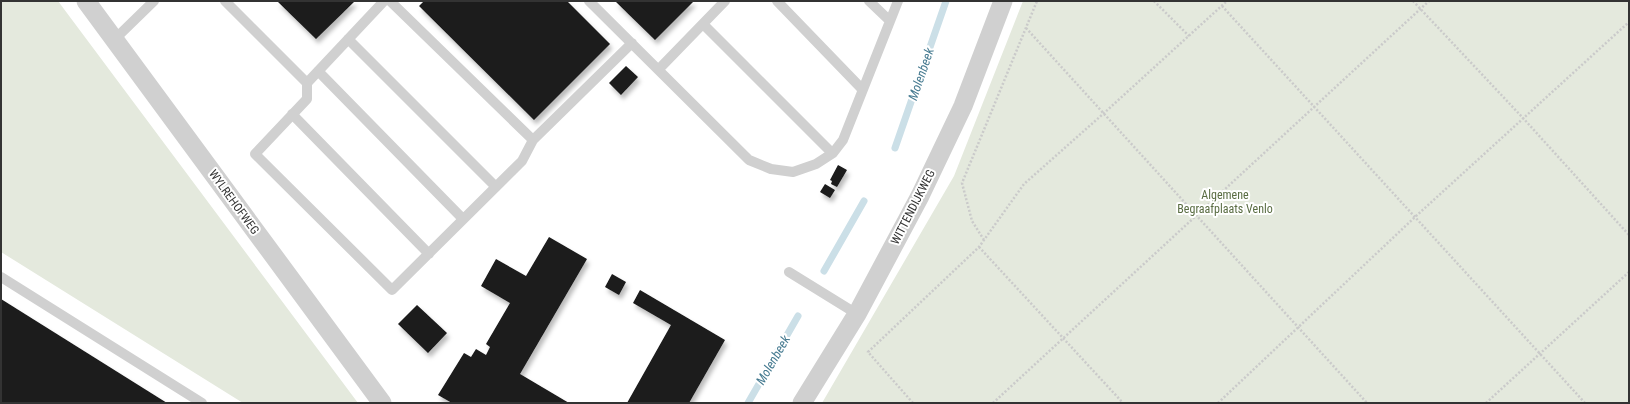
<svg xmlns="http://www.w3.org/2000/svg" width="1630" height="404" font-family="'Roboto Condensed',sans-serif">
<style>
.green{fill:#e4e9dd}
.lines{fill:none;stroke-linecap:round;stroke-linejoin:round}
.stream{stroke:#cbdfe7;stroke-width:7}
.building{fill:#1a1a1a;filter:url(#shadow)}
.path{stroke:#cacaca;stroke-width:2.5;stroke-dasharray:2 2;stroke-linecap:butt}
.service{stroke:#d0d0d0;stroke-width:10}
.minor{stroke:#d0d0d0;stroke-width:19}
.labels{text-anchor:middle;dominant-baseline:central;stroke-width:4;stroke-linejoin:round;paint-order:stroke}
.park-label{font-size:12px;fill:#596c42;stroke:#fff}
.street-label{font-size:12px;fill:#333;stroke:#fff}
.water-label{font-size:13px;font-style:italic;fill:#457a90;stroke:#fff}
</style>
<defs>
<filter id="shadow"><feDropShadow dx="2.5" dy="4.5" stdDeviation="2" flood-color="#0004"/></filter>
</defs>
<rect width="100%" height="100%" fill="#fff"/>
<path class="green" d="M 1,1 L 58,1 L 358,403 L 243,403 L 1,252 Z
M 1023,1 L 1629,1 L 1629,403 L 822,403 L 954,176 Z"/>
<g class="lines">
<path class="stream" d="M 895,148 L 946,1
M 824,271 L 864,201
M 748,403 L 798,316"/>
</g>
<path class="building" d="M 277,1 L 355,1 L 316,39 Z
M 424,1 L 567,1 L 610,44 L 534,120 L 419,6 Z
M 615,1 L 694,1 L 655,40 Z
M 626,66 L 638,77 L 621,95 L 609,83 Z
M 838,165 L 847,170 L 837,187 L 831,184 L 832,181 L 830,180 Z
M 825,184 L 835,190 L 830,198 L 820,192 Z
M 549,237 L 587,259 L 520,374 L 569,403 L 452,403 L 438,395 L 464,353 L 471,357 L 476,349 L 486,355 L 490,347 L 486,344 L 510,303 L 481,286 L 496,259 L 526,276 Z
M 612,274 L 626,282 L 619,295 L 605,287 Z
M 640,290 L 725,340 L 689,403 L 627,403 L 671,325 L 633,303 Z
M 1,299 L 167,403 L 1,403 Z
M 417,305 L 447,333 L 428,353 L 398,324 Z"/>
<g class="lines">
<path class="path" d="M 1154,1 L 1189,36
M 1413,1 L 1523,118 L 1629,235
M 1222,6 L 1585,403
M 1026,28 L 1367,403
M 984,240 L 972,221 L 962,183 L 1037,1
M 979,247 L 1123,403
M 913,403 L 868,352 L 979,247 L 1024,184 L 1103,114 L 1227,1
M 993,403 L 1429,1
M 1218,403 L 1415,217 L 1629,22
M 1486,403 L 1629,272"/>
<path class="service" d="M 225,1 L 307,83 L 384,1
M 390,1 L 533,140 L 632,43
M 589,1 L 749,160 L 771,169 L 793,172 L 816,164 L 833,153 L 843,140 L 898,1
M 777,1 L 862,89
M 869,1 L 890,21
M 703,24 L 832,153
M 115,39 L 154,1
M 348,39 L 496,187
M 659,69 L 725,1
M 318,71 L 463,219
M 307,83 L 307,99 L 255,154 L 392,290 L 522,161 L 533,140
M 292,114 L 429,254
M 789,272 L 857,314
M 1,277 L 202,403"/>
<path class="minor" d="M 86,1 L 382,403
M 802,403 L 857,314 L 920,196 L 963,106 L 1003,1"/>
</g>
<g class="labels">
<g class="park-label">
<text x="1225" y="195">Algemene<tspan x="1225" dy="14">Begraafplaats Venlo</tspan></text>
</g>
<g class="street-label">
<text transform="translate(234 202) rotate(54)">WYLREHOFWEG</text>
<text transform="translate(913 207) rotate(-63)">WITTENDIJKWEG</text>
</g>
<g class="water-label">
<text transform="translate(921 74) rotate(-71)">Molenbeek</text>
<text transform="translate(773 360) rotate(-60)">Molenbeek</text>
</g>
</g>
<rect width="1630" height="404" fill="none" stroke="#333333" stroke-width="4"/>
</svg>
